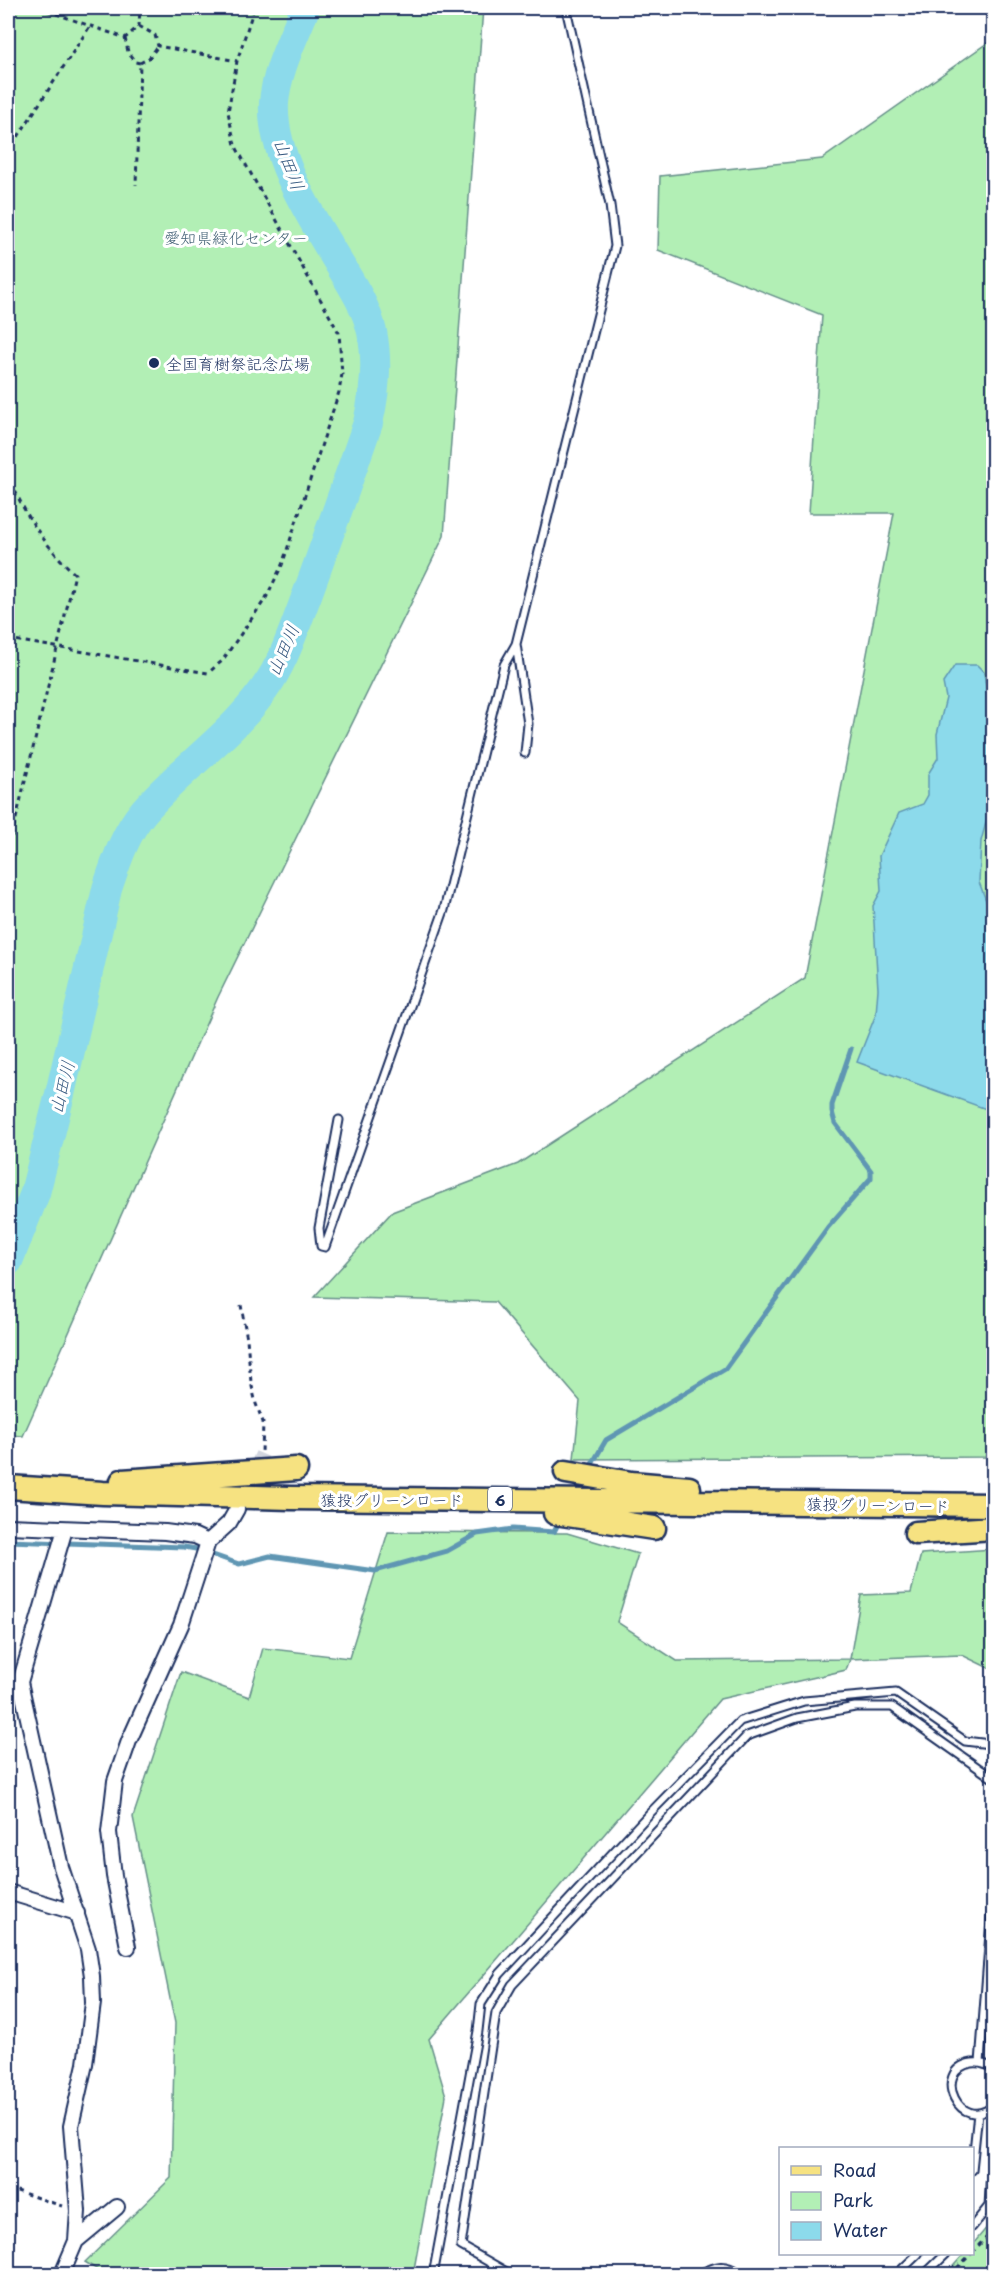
<svg xmlns="http://www.w3.org/2000/svg" width="1001" height="2282" font-family="'Playpen Sans','Klee One',sans-serif">
<style>
.green{fill:#b2efb5;stroke:#668f8a;stroke-width:1.5}
.water{fill:#8cdaeb;stroke:#5f96b3;stroke-width:1.5}
.lines{fill:none;stroke-linecap:round;stroke-linejoin:round}
.stream{stroke:#5f96b3;stroke-width:5}
.river{stroke:#8cdaeb;stroke-width:30}
.street-tunnel{stroke:#d1d5df;stroke-width:14;stroke-dasharray:14 7;stroke-linecap:butt}
.lane-casing{stroke:#1b2f5e;stroke-width:11}
.street-casing{stroke:#1b2f5e;stroke-width:18}
.primary-casing{stroke:#1b2f5e;stroke-width:27}
.path{stroke:#1b2f5e;stroke-width:3;stroke-dasharray:4.5 4.5;stroke-linecap:butt}
.lane{stroke:#fff;stroke-width:7}
.street{stroke:#fff;stroke-width:14}
.primary{stroke:#f6e281;stroke-width:22}
.poi-dot{fill:#1b2f5e;stroke:#fff;stroke-width:2}
.labels{text-anchor:middle;dominant-baseline:central;stroke-width:6;stroke-linejoin:round;paint-order:stroke}
.shield{fill:#fff;stroke:#5f6d8e;stroke-width:1.5}
.shield-label{font-size:15px;font-weight:bold;fill:#1b2f5e}
.park-label{font-size:16px;fill:#415f74;stroke:#fff}
.poi-label{font-size:16px;fill:#1b2f5e;stroke:#fff;text-anchor:start}
.street-label{font-size:16px;fill:#1b2f5e;stroke:#fff}
.water-label{font-size:18px;font-style:italic;fill:#375a81;stroke:#fff}
</style>
<rect width="100%" height="100%" fill="#fff"/>
<filter id="ink" filterUnits="userSpaceOnUse"><feTurbulence type="fractalNoise" baseFrequency=".0167" numOctaves="2"/><feDisplacementMap in="SourceGraphic" scale="12" xChannelSelector="R" yChannelSelector="G"/><feConvolveMatrix kernelMatrix="1 2 1 2 8 2 1 2 1" color-interpolation-filters="sRGB"/></filter>
<g filter="url(#ink)">
<path class="green" d="M 8,8 L 483,8 L 444,536 L 218,997 L 23,1436 L 8,1435 Z
M 993,39 L 993,1457 L 574,1459 L 580,1401 L 495,1302 L 314,1297 L 392,1212 L 518,1164 L 805,978 L 894,513 L 809,513 L 822,315 L 658,250 L 660,176 L 822,159 Z
M 388,1532 L 567,1533 L 638,1554 L 617,1622 L 677,1661 L 850,1659 L 861,1595 L 911,1593 L 921,1554 L 993,1549 L 993,1670 L 962,1655 L 850,1659 L 846,1670 L 720,1699 L 429,2039 L 446,2096 L 414,2269 L 417,2274 L 104,2274 L 85,2262 L 171,2178 L 175,2023 L 133,1817 L 181,1672 L 249,1697 L 263,1648 L 349,1658 Z
M 993,2220 L 993,2274 L 946,2274 L 964,2254 L 972,2254 L 973,2244 Z"/>
<path class="water" d="M 955,665 L 977,665 L 984,672 L 992,735 L 990,808 L 981,841 L 979,882 L 993,919 L 994,1102 L 986,1109 L 857,1062 L 876,1014 L 878,989 L 873,906 L 881,891 L 879,856 L 899,813 L 923,804 L 928,795 L 928,774 L 938,758 L 937,734 L 946,698 L 943,683 Z"/>
<g class="lines">
<path class="stream" d="M 588,1471 L 606,1440 L 725,1369 L 828,1227 L 871,1178 L 871,1171 L 835,1123 L 832,1112 L 832,1105 L 851,1049
M 8,1541 L 184,1547 L 196,1549 L 239,1564 L 270,1556 L 375,1571 L 447,1551 L 477,1534 L 513,1529 L 554,1532 L 560,1520"/>
<path class="river" d="M 8,1261 L 35,1193 L 60,1094 L 107,889 C 116,862 125,833 144,811 C 184,765 238,732 271,679 C 287,653 296,623 307,595 C 328,538 348,480 368,423 C 375,393 378,362 372,332 C 366,306 352,285 338,262 C 312,218 271,156 274,103 C 276,71 294,37 305,8"/>
<path class="street-tunnel" d="M 241,1501 L 262,1454"/>
<g class="lane-casing">
<path id="lane" d="M 516,644 L 528,724 L 525,753
M 339,1120 L 319,1228 L 321,1246 L 325,1247 L 444,910 L 504,665 L 516,644 L 615,246 L 610,205 L 566,8
M 980,2063 L 994,1881
M 994,2070 C 987,2064 980,2062 972,2063 C 929,2070 961,2136 994,2105
M 972,2170 L 978,2113
M 972,2227 L 989,2206 L 994,2121
M 435,2274 L 434,2270 L 478,2031 L 481,2004 L 500,1974 L 650,1813 L 740,1721 L 804,1701 L 896,1693 L 965,1741 L 990,1744 L 994,1747
M 510,2274 L 461,2246 L 496,2013 L 512,1985 L 747,1736 L 797,1718 L 855,1707 L 892,1707 L 994,1779
M 700,2274 C 717,2265 724,2263 741,2274
M 897,2274 L 918,2254
M 925,2274 L 946,2254"/>
</g>
<g class="street-casing">
<path id="street" d="M 8,1526 L 165,1532 L 195,1536 L 208,1542
M 8,1892 L 77,1913
M 128,1947 L 114,1876 L 109,1832 L 115,1781 L 129,1741 L 181,1625 L 208,1542 L 229,1523 L 237,1509
M 76,2241 L 117,2207
M 62,2274 L 76,2241 L 78,2211 L 71,2126 L 85,2064 L 93,2003 L 92,1976 L 88,1949 L 61,1867 L 20,1682 L 65,1529"/>
</g>
<g class="primary-casing">
<path id="primary" d="M 566,1472 L 631,1483 L 689,1488
M 122,1481 L 296,1469
M 8,1487 L 103,1493 L 291,1498 L 994,1505
M 555,1513 L 654,1528
M 916,1533 L 994,1528"/>
</g>
<path class="path" d="M 39,8 L 125,38 L 139,26 L 140,8
M 139,26 L 155,35 L 158,46 L 237,61
M 125,38 L 128,52 L 135,62 L 140,63 L 136,185
M 140,63 L 149,58 L 158,46
M 8,152 L 90,26
M 8,474 C 23,513 45,546 75,574 L 8,852
M 8,639 L 208,673 L 222,661 L 266,598 L 282,565 L 339,392 L 342,374 L 339,333 L 235,145 L 228,112 L 237,61 L 254,8
M 241,1305 L 247,1339 L 251,1382 L 256,1404 L 263,1422 L 262,1453
M 8,2188 L 62,2206
M 972,2252 L 994,2230
M 951,2274 L 971,2254"/>
<use href="#lane" class="lane"/>
<use href="#street" class="street"/>
<use href="#primary" class="primary"/>
</g>
</g>
<circle class="poi-dot" cx="154" cy="363" r="6"/>
<g class="labels">
<rect class="shield" x="488" y="1487" width="24" height="24" rx="4.5"/>
<g class="shield-label">
<text x="500" y="1499">6</text>
</g>
<g class="park-label">
<text x="236" y="237">愛知県緑化センター</text>
</g>
<g class="poi-label">
<text x="166" y="363">全国育樹祭記念広場</text>
</g>
<g class="street-label">
<text x="392" y="1499">猿投グリーンロード</text>
<text transform="translate(878 1504) rotate(1)">猿投グリーンロード</text>
</g>
<g class="water-label">
<text transform="translate(290 164) rotate(69)">山田川</text>
<text transform="translate(282 650) rotate(-67)">山田川</text>
<text transform="translate(61 1087) rotate(-76)">山田川</text>
</g>
</g>
<rect width="1001" height="2282" fill="none" stroke="#fff" stroke-width="30"/>
<rect x="15" y="15" width="971" height="2252" fill="none" stroke="#1b2f5e" stroke-width="2" filter="url(#ink)"/>
<rect x="779" y="2147" width="195" height="108" fill="#ffffff" stroke="#a4acbf" stroke-width="1.5"/>
<rect x="791" y="2166" width="30" height="9" fill="#f6e281" stroke="#a4acbf" stroke-width="1.5"/>
<text x="833" y="2177" font-size="18" fill="#1b2f5e">Road</text>
<rect x="791" y="2192" width="30" height="18" fill="#b2efb5" stroke="#a4acbf" stroke-width="1.5"/>
<text x="833" y="2207" font-size="18" fill="#1b2f5e">Park</text>
<rect x="791" y="2222" width="30" height="18" fill="#8cdaeb" stroke="#a4acbf" stroke-width="1.5"/>
<text x="833" y="2237" font-size="18" fill="#1b2f5e">Water</text>
</svg>
